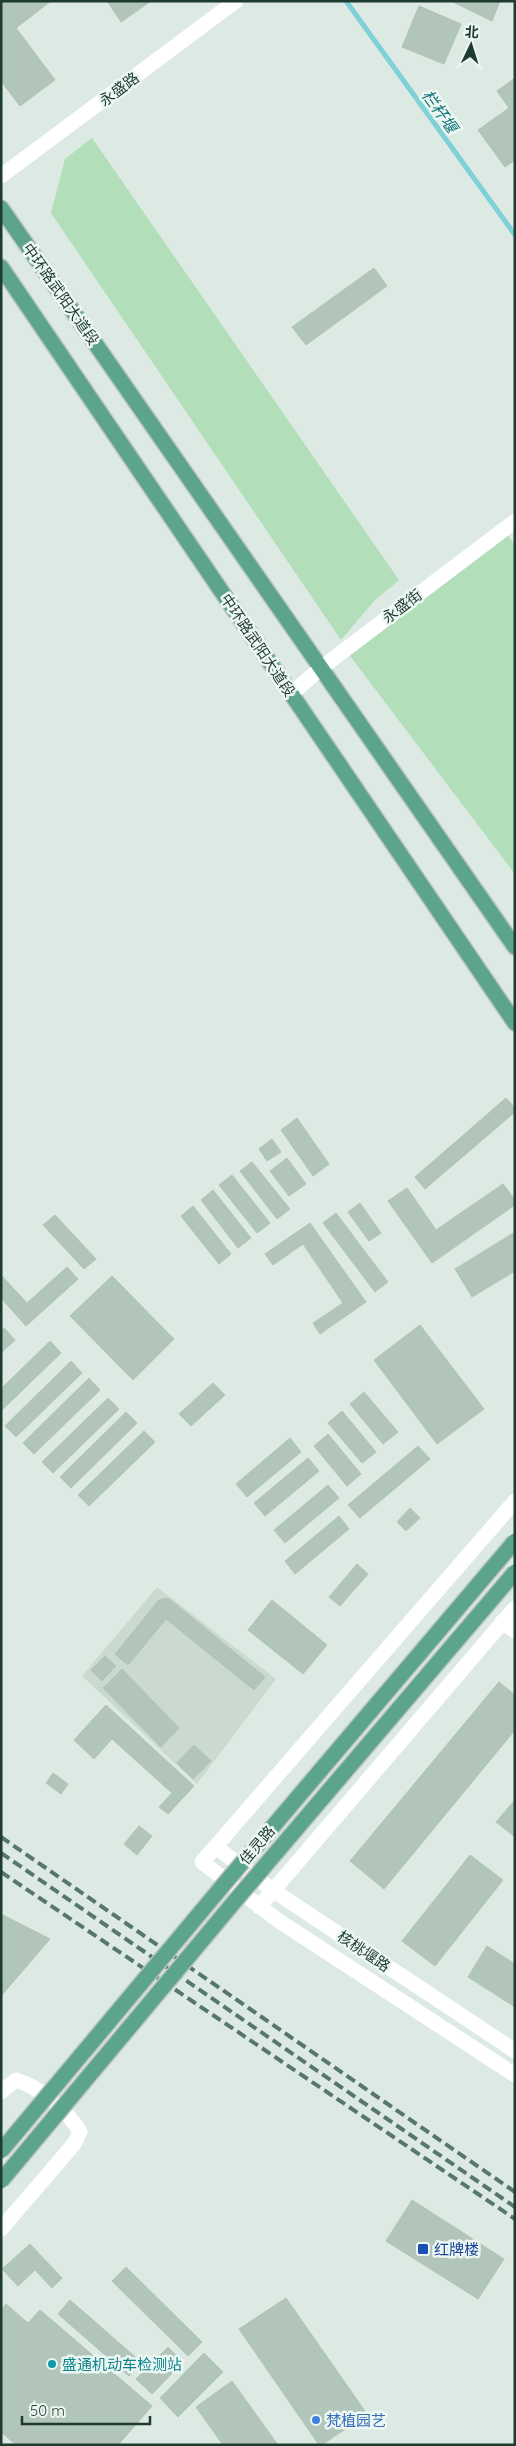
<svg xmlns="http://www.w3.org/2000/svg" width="516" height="2446" font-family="Quicksand,'Noto Sans SC',sans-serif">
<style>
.built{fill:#cadad1}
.green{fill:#b2deba}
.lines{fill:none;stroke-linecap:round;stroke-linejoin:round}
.stream{stroke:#7ed1d6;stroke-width:5}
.building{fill:#b1c5bb;stroke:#aec4b9}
.primary-casing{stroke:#bbc4c1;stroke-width:18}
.minor{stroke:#fff;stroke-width:15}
.tertiary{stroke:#fff;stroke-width:15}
.primary{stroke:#5ca48b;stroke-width:15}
.rail{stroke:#57776b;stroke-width:4;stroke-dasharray:10 5;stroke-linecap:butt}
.primary-bridge-casing{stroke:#bbc4c1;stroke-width:18;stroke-linecap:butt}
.primary-bridge{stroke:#5ca48b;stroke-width:15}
.transit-dot{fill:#1a4fb4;stroke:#edf7f1;stroke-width:2}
.culture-dot{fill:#0f9aa8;stroke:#edf7f1;stroke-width:2}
.shop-dot{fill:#3f7fe0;stroke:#edf7f1;stroke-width:2}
.labels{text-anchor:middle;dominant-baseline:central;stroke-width:5;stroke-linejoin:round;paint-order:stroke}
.street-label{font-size:15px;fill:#1d3b30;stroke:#edf7f1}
.transit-label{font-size:15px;fill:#164399;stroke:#edf7f1;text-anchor:start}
.culture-label{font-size:15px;fill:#0d838f;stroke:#edf7f1;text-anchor:start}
.shop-label{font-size:15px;fill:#366cbe;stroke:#edf7f1;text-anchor:start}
.water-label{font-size:16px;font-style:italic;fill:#13747b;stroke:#edf7f1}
</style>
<rect width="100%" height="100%" fill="#dceae3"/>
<path class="built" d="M 157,1587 L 276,1679 L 197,1784 L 82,1676 Z"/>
<path class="green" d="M 92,138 L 399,580 L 374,601 L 341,640 L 51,213 L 65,159 Z
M 506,533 L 515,545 L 515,874 L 347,652 Z"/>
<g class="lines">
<path class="stream" d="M 346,1 L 515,235"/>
</g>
<path class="building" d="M 1,1 L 51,1 L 16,28 L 55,80 L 20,106 L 1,81 Z
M 107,1 L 151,1 L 121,22 Z
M 451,1 L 500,1 L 492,21 Z
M 419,6 L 461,24 L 444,64 L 402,47 Z
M 515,78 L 515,160 L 505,167 L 478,130 L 509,108 L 497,91 Z
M 374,268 L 387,286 L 306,345 L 292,327 Z
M 506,1098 L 515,1108 L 515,1112 L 425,1189 L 415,1177 Z
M 297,1118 L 329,1164 L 313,1176 L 281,1130 Z
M 272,1139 L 281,1152 L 267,1161 L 259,1149 Z
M 287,1158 L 306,1184 L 289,1196 L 270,1171 Z
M 252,1162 L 290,1209 L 277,1219 L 240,1171 Z
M 232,1175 L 270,1223 L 257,1233 L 219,1185 Z
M 503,1184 L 515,1200 L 515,1205 L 432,1263 L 388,1201 L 407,1188 L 436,1230 Z
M 213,1190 L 251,1238 L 238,1248 L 201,1200 Z
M 360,1203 L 381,1233 L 369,1241 L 348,1212 Z
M 193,1206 L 231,1254 L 219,1264 L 181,1216 Z
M 336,1213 L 388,1282 L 375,1292 L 323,1223 Z
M 55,1215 L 96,1259 L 84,1269 L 43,1225 Z
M 310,1223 L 366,1302 L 320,1334 L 313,1323 L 343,1303 L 303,1244 L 273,1265 L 265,1254 Z
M 515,1232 L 515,1271 L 472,1297 L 455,1269 Z
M 67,1267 L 78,1279 L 26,1326 L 1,1298 L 1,1275 L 27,1303 Z
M 112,1276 L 174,1339 L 133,1380 L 70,1316 Z
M 420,1325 L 484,1409 L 437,1444 L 374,1360 Z
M 4,1328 L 15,1340 L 1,1353 L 1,1331 Z
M 50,1341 L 61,1353 L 1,1411 L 1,1389 Z
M 71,1361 L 82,1373 L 16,1437 L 5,1426 Z
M 89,1378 L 100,1390 L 34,1454 L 23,1443 Z
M 213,1383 L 225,1395 L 191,1426 L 179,1414 Z
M 364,1392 L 398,1432 L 383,1444 L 350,1404 Z
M 108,1398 L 119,1409 L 53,1473 L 42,1462 Z
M 342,1411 L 376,1452 L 362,1463 L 328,1423 Z
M 126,1412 L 137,1423 L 71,1488 L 60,1477 Z
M 144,1431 L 155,1442 L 89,1506 L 78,1495 Z
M 328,1434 L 361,1474 L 347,1486 L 314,1446 Z
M 290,1438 L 301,1452 L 247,1497 L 236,1484 Z
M 418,1446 L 430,1459 L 360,1518 L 348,1505 Z
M 308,1458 L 319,1471 L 265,1516 L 254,1503 Z
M 328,1485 L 339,1498 L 285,1543 L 274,1530 Z
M 410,1508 L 420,1518 L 406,1531 L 397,1522 Z
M 339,1516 L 349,1529 L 295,1574 L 285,1561 Z
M 357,1564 L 368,1574 L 340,1606 L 329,1597 Z
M 168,1598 L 265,1677 L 254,1690 L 166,1619 L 128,1665 L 115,1654 L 159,1600 Z
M 272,1600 L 327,1645 L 303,1674 L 248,1630 Z
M 105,1656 L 116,1666 L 102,1681 L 91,1670 Z
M 122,1669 L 179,1728 L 161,1747 L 103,1688 Z
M 499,1682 L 515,1695 L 515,1730 L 384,1889 L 350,1861 Z
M 106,1705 L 194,1786 L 168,1814 L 159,1807 L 172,1793 L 112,1739 L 94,1759 L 74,1740 Z
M 194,1745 L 211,1761 L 193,1779 L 177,1763 Z
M 53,1773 L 68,1784 L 61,1794 L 46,1783 Z
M 515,1800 L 515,1837 L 496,1822 Z
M 139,1826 L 152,1836 L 137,1855 L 124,1844 Z
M 470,1855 L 503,1880 L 435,1966 L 402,1941 Z
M 1,1914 L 50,1939 L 1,1996 Z
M 487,1946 L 515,1964 L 515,2007 L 468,1977 Z
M 412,2200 L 504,2259 L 478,2299 L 386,2241 Z
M 30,2244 L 62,2278 L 52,2288 L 35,2270 L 18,2286 L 2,2269 Z
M 126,2267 L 202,2342 L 188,2356 L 112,2281 Z
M 286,2298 L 367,2414 L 322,2445 L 319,2445 L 239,2329 Z
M 70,2300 L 141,2362 L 129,2376 L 58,2314 Z
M 6,2304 L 28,2323 L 40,2310 L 152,2406 L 118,2445 L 16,2445 L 1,2432 L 1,2310 Z
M 168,2347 L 183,2362 L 152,2394 L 136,2379 Z
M 204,2353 L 223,2372 L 178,2417 L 160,2398 Z
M 232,2381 L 278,2445 L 223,2445 L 196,2407 Z"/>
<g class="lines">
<g class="primary-casing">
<path id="primary" d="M 1,208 L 515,947
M 1,267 L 515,1023"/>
</g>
<path class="minor" d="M 1,176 L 236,1
M 291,694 L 321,668 L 515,521
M 502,1622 L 515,1631"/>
<path class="tertiary" d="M 515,1501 L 202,1862 L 279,1921 L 515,2075
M 216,1847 L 274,1891 L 515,2051
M 259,1907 L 515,1608
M 1,2092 L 16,2080 C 38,2086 69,2112 80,2132 L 74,2144 L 1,2229"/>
<use href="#primary" class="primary"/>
<path class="rail" d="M 1,1837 L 515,2192
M 1,1853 L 515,2207
M 1,1872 L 515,2219"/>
<g class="primary-bridge-casing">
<path id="primary-bridge" d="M 1,2151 L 225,1883 L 515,1541
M 1,2181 L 240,1895 L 515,1572"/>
</g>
<use href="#primary-bridge" class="primary-bridge"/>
</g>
<rect class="transit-dot" x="417" y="2243" width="12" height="12" rx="2.5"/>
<circle class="culture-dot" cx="52" cy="2364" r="5"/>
<circle class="shop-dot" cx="316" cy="2420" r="5"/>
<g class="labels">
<g class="street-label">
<text transform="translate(119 89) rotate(-37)">永盛路</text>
<text transform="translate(61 294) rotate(55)">中环路武阳大道段</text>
<text transform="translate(402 606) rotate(-37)">永盛街</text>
<text transform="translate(258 645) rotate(56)">中环路武阳大道段</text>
<text transform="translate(257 1845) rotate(-50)">佳灵路</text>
<text transform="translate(364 1951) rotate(34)">核桃堰路</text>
</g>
<g class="transit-label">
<text x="434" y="2249">红牌楼</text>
</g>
<g class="culture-label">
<text x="62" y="2364">盛通机动车检测站</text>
</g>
<g class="shop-label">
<text x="326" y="2420">梵植园艺</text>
</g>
<g class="water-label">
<text transform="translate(440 111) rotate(54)">栏杆堰</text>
</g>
</g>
<rect width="516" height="2446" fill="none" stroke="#1d3b30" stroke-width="5"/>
<g transform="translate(471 45) rotate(4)" stroke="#edf7f1" stroke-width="4" paint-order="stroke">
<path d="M0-4L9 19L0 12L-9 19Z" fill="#1d3b30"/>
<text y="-8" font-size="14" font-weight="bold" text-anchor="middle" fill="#1d3b30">北</text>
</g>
<path d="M22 2416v8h128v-8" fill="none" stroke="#1d3b30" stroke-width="2.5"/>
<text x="30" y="2416" font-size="15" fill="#1d3b30" stroke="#edf7f1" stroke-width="4" paint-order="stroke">50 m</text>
</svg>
